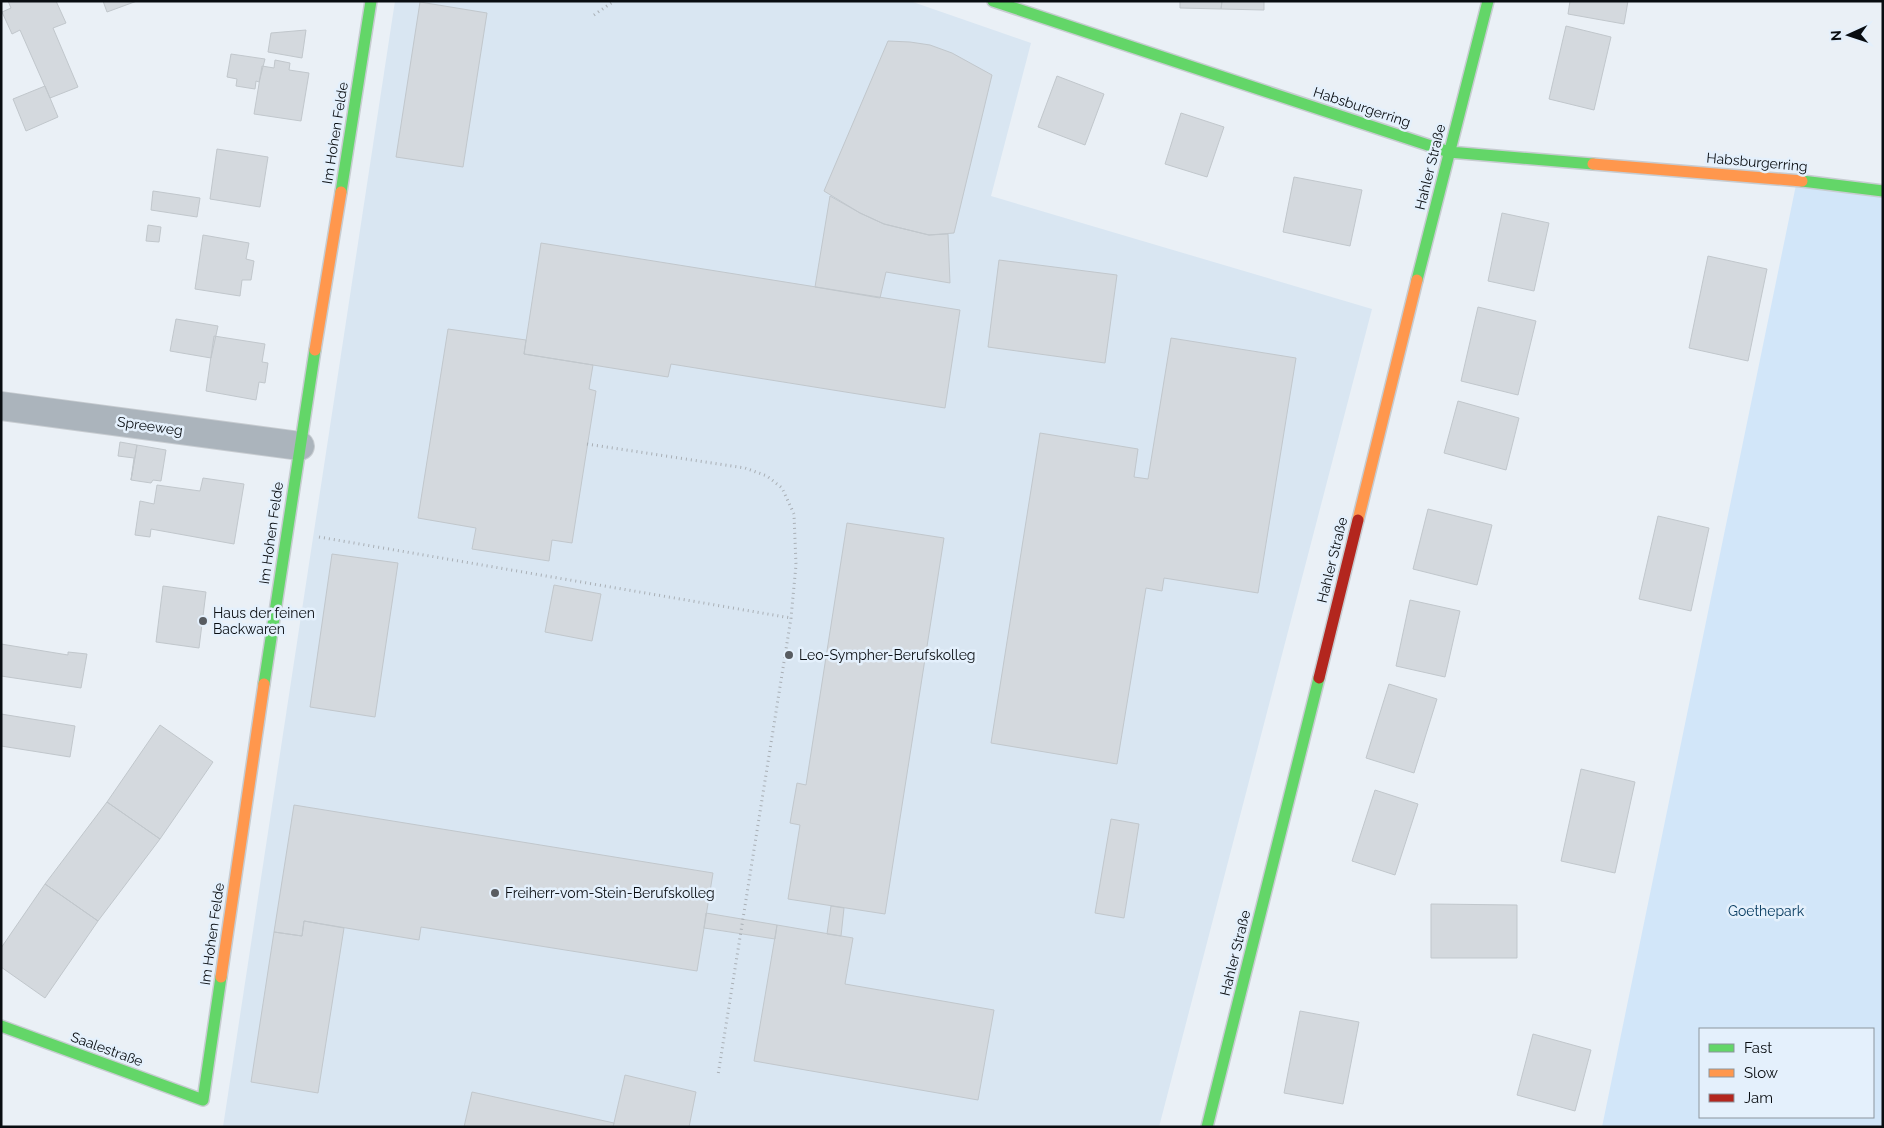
<svg xmlns="http://www.w3.org/2000/svg" width="1884" height="1128" font-family="Raleway,sans-serif">
<style>
.built{fill:#d9e6f2}
.green{fill:#d2e6f9;fill-rule:evenodd}
.building{fill:#d4d9de;stroke:#c1c7cc}
.lines{fill:none;stroke-linecap:round;stroke-linejoin:round}
.street-casing{stroke:#c7ccd1;stroke-width:30}
.fast-casing{stroke:#c7ccd1;stroke-width:14}
.slow-casing{stroke:#c7ccd1;stroke-width:14}
.jam-casing{stroke:#c7ccd1;stroke-width:14}
.path{stroke:#a9afb5;stroke-width:3;stroke-dasharray:1 4;stroke-linecap:butt}
.street{stroke:#abb4bc;stroke-width:28}
.fast{stroke:#63d668;stroke-width:11}
.slow{stroke:#ff974d;stroke-width:11}
.jam{stroke:#b3261e;stroke-width:11}
.poi-dot{fill:#585c61;stroke:#e4f0fc;stroke-width:2}
.labels{text-anchor:middle;dominant-baseline:central;stroke-width:5;stroke-linejoin:round;paint-order:stroke}
.street-label{font-size:14px;fill:#090d11;stroke:#e4f0fc}
.poi-label{font-size:14px;fill:#090d11;stroke:#e4f0fc;text-anchor:start}
.park-label{font-size:14px;fill:#083c61;stroke:#e4f0fc}
</style>
<rect width="100%" height="100%" fill="#eaf0f6"/>
<path class="built" d="M 395,1 L 910,1 L 1031,43 L 991,196 L 1372,309 L 1159,1127 L 223,1127 Z"/>
<path class="green" d="M 1797,180 L 1883,190 L 1883,1127 L 1602,1127 ZM 1700,1029 L 1873,1029 L 1873,1117 L 1700,1117 Z"/>
<path class="building" d="M 8,1 L 56,1 L 66,23 L 53,28 L 78,87 L 50,98 L 20,30 L 12,34 L 2,12 L 11,8 Z
M 103,1 L 137,1 L 107,12 Z
M 1180,1 L 1222,1 L 1221,9 L 1180,8 Z
M 1222,1 L 1264,1 L 1264,10 L 1221,9 Z
M 1570,1 L 1628,1 L 1624,24 L 1568,14 Z
M 420,2 L 487,13 L 463,167 L 396,157 Z
M 1566,26 L 1611,37 L 1594,110 L 1549,99 Z
M 306,30 L 302,58 L 268,52 L 271,33 Z
M 888,41 L 910,42 L 930,45 L 952,53 L 992,75 L 954,233 L 929,235 L 884,224 L 860,213 L 824,191 Z
M 231,54 L 265,59 L 259,82 L 256,81 L 255,89 L 236,86 L 237,79 L 227,77 Z
M 275,60 L 290,63 L 289,70 L 309,73 L 301,121 L 254,114 L 262,66 L 274,68 Z
M 1057,76 L 1104,94 L 1085,145 L 1038,127 Z
M 45,86 L 58,117 L 26,131 L 13,99 Z
M 1181,113 L 1224,127 L 1207,177 L 1165,164 Z
M 217,149 L 268,157 L 260,207 L 210,199 Z
M 1294,177 L 1362,190 L 1350,246 L 1283,232 Z
M 153,191 L 200,198 L 197,217 L 151,210 Z
M 830,196 L 860,213 L 884,224 L 929,235 L 948,234 L 950,283 L 886,272 L 880,298 L 815,287 Z
M 1502,213 L 1549,223 L 1534,291 L 1488,281 Z
M 148,225 L 161,227 L 159,242 L 146,241 Z
M 203,235 L 249,243 L 246,259 L 254,261 L 251,280 L 242,280 L 240,296 L 195,289 Z
M 541,243 L 960,310 L 945,408 L 671,364 L 668,377 L 524,354 Z
M 1708,256 L 1767,269 L 1748,361 L 1689,348 Z
M 999,260 L 1117,275 L 1105,363 L 988,347 Z
M 1478,307 L 1536,321 L 1518,395 L 1461,381 Z
M 176,319 L 218,326 L 211,358 L 170,351 Z
M 448,329 L 526,340 L 524,354 L 593,365 L 589,389 L 596,391 L 572,543 L 552,540 L 549,561 L 472,549 L 476,528 L 418,518 Z
M 214,336 L 265,344 L 262,362 L 268,363 L 265,383 L 259,382 L 256,400 L 206,391 Z
M 1171,338 L 1296,358 L 1258,593 L 1164,578 L 1162,591 L 1146,588 L 1117,764 L 991,743 L 1040,433 L 1138,449 L 1134,477 L 1148,479 Z
M 1458,401 L 1519,418 L 1506,470 L 1444,453 Z
M 120,442 L 137,445 L 131,480 L 134,458 L 118,456 Z
M 137,445 L 166,450 L 161,481 L 153,480 L 151,483 L 131,480 Z
M 203,478 L 244,484 L 234,544 L 151,529 L 150,537 L 135,535 L 140,501 L 154,504 L 157,485 L 200,491 Z
M 1428,509 L 1492,525 L 1477,585 L 1413,569 Z
M 1658,516 L 1709,528 L 1691,611 L 1639,599 Z
M 847,523 L 944,538 L 885,914 L 788,899 L 800,825 L 790,823 L 797,783 L 806,785 Z
M 332,554 L 398,563 L 375,717 L 310,707 Z
M 554,585 L 601,594 L 592,641 L 545,632 Z
M 163,586 L 206,592 L 199,648 L 156,642 Z
M 1410,600 L 1460,611 L 1445,677 L 1396,666 Z
M 1,644 L 68,655 L 68,652 L 87,654 L 81,688 L 1,676 Z
M 1389,684 L 1437,699 L 1414,773 L 1366,758 Z
M 1,714 L 75,726 L 70,757 L 1,746 Z
M 160,725 L 213,762 L 160,839 L 107,802 Z
M 1581,769 L 1635,782 L 1615,873 L 1561,861 Z
M 1375,790 L 1418,804 L 1395,875 L 1352,861 Z
M 107,802 L 160,839 L 98,921 L 45,884 Z
M 294,805 L 713,873 L 697,971 L 421,927 L 419,940 L 304,921 L 302,936 L 274,932 Z
M 1111,819 L 1139,824 L 1124,918 L 1095,913 Z
M 45,884 L 98,921 L 45,998 L 1,967 L 1,948 Z
M 1431,904 L 1517,905 L 1517,958 L 1431,958 Z
M 831,906 L 844,908 L 841,936 L 827,934 Z
M 706,913 L 777,925 L 775,939 L 704,928 Z
M 304,921 L 344,928 L 318,1093 L 251,1082 L 274,932 L 302,936 Z
M 777,925 L 853,938 L 845,984 L 994,1010 L 978,1100 L 754,1061 Z
M 1300,1011 L 1359,1022 L 1343,1104 L 1284,1093 Z
M 1533,1034 L 1591,1050 L 1575,1111 L 1517,1095 Z
M 625,1075 L 696,1092 L 689,1127 L 613,1127 Z
M 472,1092 L 614,1123 L 613,1127 L 464,1127 Z"/>
<g class="lines">
<g class="street-casing">
<path id="street" d="M 1,406 L 300,446"/>
</g>
<g class="fast-casing">
<path id="fast" d="M 993,1 L 1449,152 L 1593,164
M 1802,181 L 1883,191
M 341,192 L 371,1
M 1417,280 L 1488,1
M 264,684 L 315,350
M 1,1026 L 203,1100 L 221,977
M 1207,1127 L 1319,678"/>
</g>
<g class="slow-casing">
<path id="slow" d="M 1593,164 L 1802,181
M 315,350 L 341,192
M 1358,520 L 1417,280
M 221,977 L 264,684"/>
</g>
<g class="jam-casing">
<path id="jam" d="M 1319,678 L 1358,520"/>
</g>
<path class="path" d="M 594,15 L 614,1
M 587,444 L 745,468 L 767,476 L 782,488 L 794,514 L 796,565 L 791,618 L 718,1075
M 319,537 L 791,618"/>
<use href="#street" class="street"/>
<use href="#fast" class="fast"/>
<use href="#slow" class="slow"/>
<use href="#jam" class="jam"/>
</g>
<g class="poi-dot">
<circle cx="203" cy="621" r="5"/>
<circle cx="789" cy="655" r="5"/>
<circle cx="495" cy="893" r="5"/>
</g>
<g class="labels">
<g class="street-label">
<text transform="translate(1362 107) rotate(18)">Habsburgerring</text>
<text transform="translate(335 133) rotate(-81)">Im Hohen Felde</text>
<text transform="translate(1757 162) rotate(5)">Habsburgerring</text>
<text transform="translate(1430 167) rotate(-76)">Hahler Straße</text>
<text transform="translate(150 426) rotate(8)">Spreeweg</text>
<text transform="translate(271 533) rotate(-82)">Im Hohen Felde</text>
<text transform="translate(1332 560) rotate(-76)">Hahler Straße</text>
<text transform="translate(212 934) rotate(-82)">Im Hohen Felde</text>
<text transform="translate(1235 953) rotate(-76)">Hahler Straße</text>
<text transform="translate(107 1049) rotate(20)">Saalestraße</text>
</g>
<g class="poi-label">
<text x="213" y="613">Haus der feinen<tspan x="213" dy="16">Backwaren</tspan></text>
<text x="799" y="655">Leo-Sympher-Berufskolleg</text>
<text x="505" y="893">Freiherr-vom-Stein-Berufskolleg</text>
</g>
<g class="park-label">
<text x="1766" y="911">Goethepark</text>
</g>
</g>
<rect width="1884" height="1128" fill="none" stroke="#090d11" stroke-width="5"/>
<rect x="1699" y="1028" width="175" height="90" fill="#e4f0fc" stroke="#8c959e"/>
<rect x="1709" y="1044" width="25" height="8" fill="#63d668" stroke="#8c959e"/>
<text x="1744" y="1053" font-size="15" fill="#090d11">Fast</text>
<rect x="1709" y="1069" width="25" height="8" fill="#ff974d" stroke="#8c959e"/>
<text x="1744" y="1078" font-size="15" fill="#090d11">Slow</text>
<rect x="1709" y="1094" width="25" height="8" fill="#b3261e" stroke="#8c959e"/>
<text x="1744" y="1103" font-size="15" fill="#090d11">Jam</text>
<g transform="translate(1849 35) rotate(267)" stroke="#e4f0fc" stroke-width="4" paint-order="stroke">
<path d="M0-4L9 19L0 12L-9 19Z" fill="#090d11"/>
<text y="-8" font-size="14" font-weight="bold" text-anchor="middle" fill="#090d11">N</text>
</g>
</svg>
